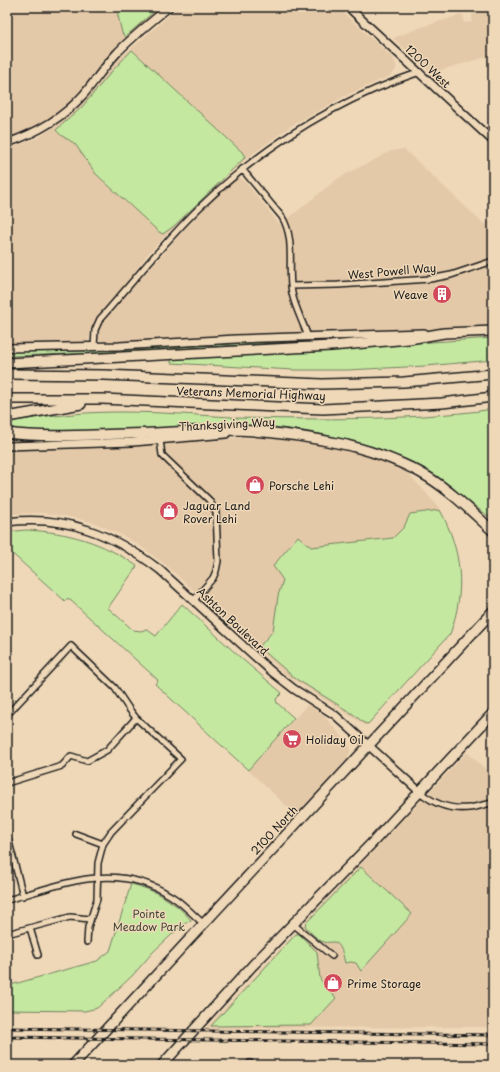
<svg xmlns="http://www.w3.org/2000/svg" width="500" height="1072" font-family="'Playpen Sans',sans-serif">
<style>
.built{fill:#e4c9a8}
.green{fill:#c5e8a1;stroke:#70825e}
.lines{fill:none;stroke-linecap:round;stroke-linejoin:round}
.street-casing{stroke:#1c1c1c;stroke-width:8}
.secondary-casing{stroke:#1c1c1c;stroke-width:10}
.highway-casing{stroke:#1c1c1c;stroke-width:12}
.street{stroke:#efd8b8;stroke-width:5}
.secondary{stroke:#efd8b8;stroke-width:7}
.highway{stroke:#efd8b8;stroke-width:9}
.rail-casing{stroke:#1c1c1c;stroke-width:3}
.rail{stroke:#efd8b8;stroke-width:1.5;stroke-dasharray:4.5;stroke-linecap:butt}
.labels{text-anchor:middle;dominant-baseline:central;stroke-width:3;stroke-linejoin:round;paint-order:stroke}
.street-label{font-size:11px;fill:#1c1c1c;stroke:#efd8b8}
.poi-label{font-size:11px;fill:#1c1c1c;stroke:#efd8b8;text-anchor:start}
.park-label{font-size:11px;fill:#3e4537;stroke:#efd8b8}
</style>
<rect width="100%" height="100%" fill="#efd8b8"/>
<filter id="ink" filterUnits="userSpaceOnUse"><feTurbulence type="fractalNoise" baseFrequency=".025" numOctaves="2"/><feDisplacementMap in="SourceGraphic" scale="8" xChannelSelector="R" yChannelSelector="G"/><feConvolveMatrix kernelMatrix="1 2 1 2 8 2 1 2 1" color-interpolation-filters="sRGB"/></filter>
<g filter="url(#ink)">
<path class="built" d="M 7,7 L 163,7 L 118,46 L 106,59 L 87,84 L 68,104 L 53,116 L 32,129 L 7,139 Z
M 179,7 L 337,7 L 393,58 L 396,64 L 396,68 L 395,71 L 390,76 L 349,94 L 291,126 L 247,158 L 204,195 L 147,255 L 126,284 L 95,321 L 91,328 L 89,339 L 87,342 L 53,345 L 7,343 L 7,150 L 39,137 L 65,119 L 84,102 L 120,58 Z
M 493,9 L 493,55 L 431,73 L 393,38 L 419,28 L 463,14 L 464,23 L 472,22 L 472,14 Z
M 404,149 L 484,224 L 493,220 L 493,328 L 410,330 L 389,329 L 314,331 L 292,333 L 150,341 L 103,341 L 98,339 L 97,335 L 99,327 L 125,295 L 163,254 L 192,219 L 223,189 L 236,179 L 239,178 L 244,180 L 280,225 L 337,179 L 391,151 Z
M 233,438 L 262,438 L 312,443 L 351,451 L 404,469 L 437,505 L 450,530 L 458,559 L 460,587 L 457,610 L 450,634 L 366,726 L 286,675 L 168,567 L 140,546 L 125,537 L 95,523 L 75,518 L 43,513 L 7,514 L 7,450 L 121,446 Z
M 308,704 L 322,714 L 349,744 L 351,750 L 347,759 L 296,815 L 248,770 Z
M 467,752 L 493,776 L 493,1027 L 206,1028 Z"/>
<path class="green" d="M 116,7 L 159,7 L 125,37 L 122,33 Z
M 132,50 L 242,152 L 245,157 C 238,166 229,171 222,180 L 174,226 L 163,234 L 159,232 L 96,174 L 75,144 C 69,139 61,137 56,130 L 82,107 L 113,70 Z
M 493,338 L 493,360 L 425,366 L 347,370 L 293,370 L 171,363 L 171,359 Z
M 322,340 L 132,352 L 7,356 L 7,351 C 112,354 217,343 322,340 Z
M 493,409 L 493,519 C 468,503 448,482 422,467 C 408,459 392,454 377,449 C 322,431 265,423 207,425 C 189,426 172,425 155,430 L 45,433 L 7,430 L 7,422 L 55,415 L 56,416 C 114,408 174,414 232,417 L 232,418 C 296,419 360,420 423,416 C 447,414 470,413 493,409 Z
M 440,510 C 462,551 466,590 450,634 L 368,724 L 364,723 L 353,714 L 296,679 L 259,647 L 273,631 L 278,596 L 283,580 L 273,566 L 298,536 L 311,547 L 393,538 L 404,527 L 410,514 Z
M 26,530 C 69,532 102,542 137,566 L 108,608 L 133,630 L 141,631 L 146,629 L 156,636 L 182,604 L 242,659 L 282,693 L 276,699 L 277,703 L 294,718 L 248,770 L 155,684 L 158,680 L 68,598 L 65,601 L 7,549 L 7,532 Z
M 361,867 L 412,914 L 361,971 L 356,963 L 351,962 L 345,963 C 343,956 342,944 334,942 C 330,942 327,943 324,942 C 318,941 309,931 305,926 L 306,923 Z
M 131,884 C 153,889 176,902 191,920 L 181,926 L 153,952 L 132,976 L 105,1001 L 97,1008 L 85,1011 L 7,1010 L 7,986 L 97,961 L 110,951 Z
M 296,934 L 299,934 L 317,952 L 320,979 L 336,998 L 311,1025 L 211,1026 Z"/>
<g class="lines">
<g class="street-casing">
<path id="street" d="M 242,169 L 282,217 C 296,240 287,268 292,293 C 295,308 303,322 308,337
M 291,286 L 338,285 L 430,279 L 451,275 L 493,261
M 94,347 L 95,330 L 100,319 C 133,282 163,243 199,208 C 262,147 336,100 420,72
M 160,440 L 162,455 L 209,500 L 216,512 L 218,561 L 216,571 L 213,578 L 194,600
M 7,715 L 71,646 L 115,688 L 129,709 L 136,718 L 181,759 L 111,832 L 103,844 L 98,863 L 97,899 L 88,927 L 87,942
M 7,783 L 62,766 L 71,756 L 87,761 L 107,750 L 136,718
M 420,792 C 434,804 450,810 469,808 C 477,807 485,804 493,803
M 7,834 L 23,896
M 76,834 L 103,844
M 7,900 C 65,884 115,860 171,896 C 183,903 193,915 204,924
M 293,924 L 332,956
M 30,928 L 38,955
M 7,934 L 70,917 L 90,919
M 363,1062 L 365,1065
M 250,1063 L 250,1065"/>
</g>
<g class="secondary-casing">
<path id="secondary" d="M 348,7 L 493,141
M 7,143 C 37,133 63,118 84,94 C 95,81 104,67 116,54 C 132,37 151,22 169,7
M 7,348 L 119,346 L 236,339 L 424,333
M 7,446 L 133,442 L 226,434
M 7,522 C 67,515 113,534 160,570 L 271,671 L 294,689 L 335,715 L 420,792"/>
</g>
<g class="highway-casing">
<path id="highway" d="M 7,363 L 331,346 L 409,339 L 444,333 L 493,331
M 7,374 L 104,375 L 322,384 L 404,382 L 493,374
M 7,399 L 102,399 L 323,409 L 442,403 L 493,397
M 7,417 L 81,404
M 7,433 C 46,438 85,435 125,434 C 161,433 197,430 233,430 C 271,431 310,437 347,445 C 375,452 403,462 428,477 C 452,492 472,512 493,531
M 73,1065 L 493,611
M 162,1065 L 253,965 L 373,842 L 493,713"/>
</g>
<use href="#street" class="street"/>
<use href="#secondary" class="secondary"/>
<use href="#highway" class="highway"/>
<g class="rail-casing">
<path id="rail" d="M 7,1028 L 493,1035
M 7,1037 L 493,1044"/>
</g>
<use href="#rail" class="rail"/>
</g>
</g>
<defs>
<g id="building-disc" transform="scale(1)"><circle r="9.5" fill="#d1495b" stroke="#efd8b8"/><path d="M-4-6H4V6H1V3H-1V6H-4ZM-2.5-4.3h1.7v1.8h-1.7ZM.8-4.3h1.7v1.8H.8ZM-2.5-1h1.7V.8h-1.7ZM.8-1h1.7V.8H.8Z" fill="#fff"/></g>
<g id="shop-disc" transform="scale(1)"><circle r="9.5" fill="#d1495b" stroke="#efd8b8"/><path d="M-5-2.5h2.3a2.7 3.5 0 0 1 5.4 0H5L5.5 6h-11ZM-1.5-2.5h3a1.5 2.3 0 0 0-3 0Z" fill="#fff"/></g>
<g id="supermarket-disc" transform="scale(1)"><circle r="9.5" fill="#d1495b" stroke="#efd8b8"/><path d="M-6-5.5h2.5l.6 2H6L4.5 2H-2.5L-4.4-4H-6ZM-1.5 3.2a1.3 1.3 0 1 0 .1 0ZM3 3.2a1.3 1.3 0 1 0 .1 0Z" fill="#fff"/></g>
</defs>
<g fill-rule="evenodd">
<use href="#building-disc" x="442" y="294"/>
<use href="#shop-disc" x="255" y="485"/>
<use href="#shop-disc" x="169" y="511"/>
<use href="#supermarket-disc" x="292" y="739"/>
<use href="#shop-disc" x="333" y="983"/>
</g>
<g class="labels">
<g class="street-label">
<text transform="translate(428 66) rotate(43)">1200 West</text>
<text transform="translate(392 271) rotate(-5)">West Powell Way</text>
<text transform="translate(251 393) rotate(2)">Veterans Memorial Highway</text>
<text transform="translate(227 424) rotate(-3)">Thanksgiving Way</text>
<text transform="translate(233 621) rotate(43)">Ashton Boulevard</text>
<text transform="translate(274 830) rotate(-47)">2100 North</text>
</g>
<g class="poi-label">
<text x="428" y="294" text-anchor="end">Weave</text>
<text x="269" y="485">Porsche Lehi</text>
<text x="183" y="505">Jaguar Land<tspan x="183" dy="13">Rover Lehi</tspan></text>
<text x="306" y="739">Holiday Oil</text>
<text x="347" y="983">Prime Storage</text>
</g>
<g class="park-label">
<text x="149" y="913">Pointe<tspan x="149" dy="13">Meadow Park</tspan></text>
</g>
</g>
<rect width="500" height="1072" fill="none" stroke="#efd8b8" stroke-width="24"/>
<rect x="12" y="12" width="476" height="1048" fill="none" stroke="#1c1c1c" stroke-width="1.5" filter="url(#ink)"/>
</svg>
